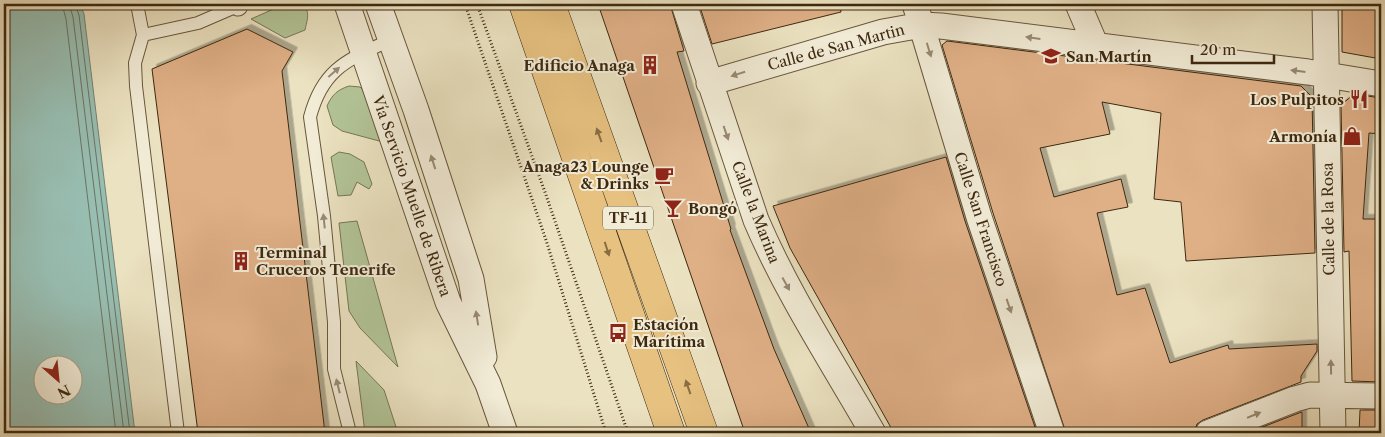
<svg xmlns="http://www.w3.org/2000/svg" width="1385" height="437" font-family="'Libre Caslon Text',serif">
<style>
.green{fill:#b2c497;stroke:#787654}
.water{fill:#98beb2;stroke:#748271;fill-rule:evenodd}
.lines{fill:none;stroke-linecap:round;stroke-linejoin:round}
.shore{stroke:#6a7461;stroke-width:1}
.building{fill:#dfaf86;stroke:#3d2910;filter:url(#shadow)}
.service-casing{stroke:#68573c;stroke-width:14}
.pedestrian-casing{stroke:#68573c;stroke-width:21}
.minor-casing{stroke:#68573c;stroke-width:27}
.primary-casing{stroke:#3d2910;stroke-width:29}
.path{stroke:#3d2910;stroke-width:3;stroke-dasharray:1 2.5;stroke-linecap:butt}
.service{stroke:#f2ecd7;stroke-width:12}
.pedestrian{stroke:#f2ecd7;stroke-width:19}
.minor{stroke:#f2ecd7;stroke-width:25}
.primary{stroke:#e6c180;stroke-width:28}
.oneway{fill:#988a74}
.oneway2{fill:#896d42}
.labels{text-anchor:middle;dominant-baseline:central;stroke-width:4;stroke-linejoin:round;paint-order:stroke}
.shield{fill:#f2ecd7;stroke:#73644c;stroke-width:1}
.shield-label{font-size:14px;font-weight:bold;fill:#3d2910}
.street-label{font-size:15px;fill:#3d2910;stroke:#f2ecd7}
.poi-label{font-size:15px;font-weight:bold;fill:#3d2910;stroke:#f2ecd7;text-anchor:start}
</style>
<defs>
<filter id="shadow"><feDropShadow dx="4.5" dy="-4.5" stdDeviation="0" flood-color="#0004"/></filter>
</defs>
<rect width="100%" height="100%" fill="#ebe2c1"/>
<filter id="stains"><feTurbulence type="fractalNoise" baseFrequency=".004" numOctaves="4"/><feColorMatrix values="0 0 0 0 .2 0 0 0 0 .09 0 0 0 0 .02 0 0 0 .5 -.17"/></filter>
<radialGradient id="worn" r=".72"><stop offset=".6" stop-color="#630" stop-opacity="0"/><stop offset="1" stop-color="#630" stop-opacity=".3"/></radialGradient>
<path class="green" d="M 285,4 L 302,4 C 311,11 307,20 305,30 L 285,38 L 251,19 Z
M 349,86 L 360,87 L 368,95 L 383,142 L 342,131 L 333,125 L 327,106 C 332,95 337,90 349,86 Z
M 339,152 L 350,154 L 364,162 L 372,184 L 369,189 L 357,182 L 351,195 L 338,196 L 331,157 Z
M 357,221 L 398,367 L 360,328 L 349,311 L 339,223 Z
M 356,361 L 384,390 L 398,433 L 365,433 Z"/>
<path class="water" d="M 4,4 L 80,4 L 84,14 L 135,433 L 4,433 ZM 42,364 L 72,364 L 72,394 L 42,394 Z"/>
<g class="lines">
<path class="shore" d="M 62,4 L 66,19 L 116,433
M 69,4 L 73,17 L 124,433
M 75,4 L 79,15 L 130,433"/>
</g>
<path class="building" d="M 598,4 L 670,4 L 684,51 L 677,52 L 731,229 L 730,230 L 774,349 L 811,433 L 745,433 Z
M 699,4 L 840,4 L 841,12 L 712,44 Z
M 1342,4 L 1381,4 L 1381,59 L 1342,52 Z
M 247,29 L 293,52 L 282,71 L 325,433 L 198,433 L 152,69 Z
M 947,41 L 1301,86 L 1312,97 L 1315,253 L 1186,261 L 1181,202 L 1154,199 L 1161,113 L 1102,102 L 1110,134 L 1040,148 L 1054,197 L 1121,179 L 1128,207 L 1097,213 L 1117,295 L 1145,288 L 1170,363 L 1228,345 L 1229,349 L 1317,344 L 1317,351 L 1301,376 L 1301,382 L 1203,420 L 1197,424 L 1194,433 L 1066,433 L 993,213 L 942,45 Z
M 1354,94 L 1381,98 L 1381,134 L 1369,133 L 1363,219 L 1381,219 L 1381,382 L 1352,381 L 1349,251 L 1344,252 L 1341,105 Z
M 946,157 L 965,221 L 1037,433 L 894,433 L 790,248 L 773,206 Z
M 1360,410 L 1381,410 L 1381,433 L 1359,433 Z
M 1302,412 L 1302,433 L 1247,433 L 1299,413 Z"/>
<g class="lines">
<g class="service-casing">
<path id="service" d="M 137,4 L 143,35 L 135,63 L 136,86 L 178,433
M 143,35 L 198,23 L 242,4
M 350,433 L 334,369 L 334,322 L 324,216 L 310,117 C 323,68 348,60 390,40"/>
</g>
<g class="pedestrian-casing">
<path id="pedestrian" d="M 237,4 L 238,6"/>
</g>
<g class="minor-casing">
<path id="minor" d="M 347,4 L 448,302 L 488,384 L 505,433
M 378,4 L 416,110 L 471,279 L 484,357
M 684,4 L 756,220 C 788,295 833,363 873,433
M 915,4 L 979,217 L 1052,433
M 1078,4 L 1096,46
M 1325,4 L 1333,433
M 709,83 L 883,32 L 922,25 L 941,26 L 1308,72 L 1381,84
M 1208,433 L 1295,399 L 1310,395 L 1381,396"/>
</g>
<g class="primary-casing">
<path id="primary" d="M 523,4 L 671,433
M 551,4 L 704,433"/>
</g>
<path class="path" d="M 465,4 L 546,240 L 606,433
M 477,4 L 546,195 L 628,433"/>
<use href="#service" class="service"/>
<use href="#pedestrian" class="pedestrian"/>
<use href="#minor" class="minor"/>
<use href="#primary" class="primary"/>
</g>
<defs><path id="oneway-solid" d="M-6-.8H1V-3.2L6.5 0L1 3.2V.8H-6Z" transform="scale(1.25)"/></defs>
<g class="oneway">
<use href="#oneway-solid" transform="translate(1033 38) rotate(-172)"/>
<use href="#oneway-solid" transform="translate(929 50) rotate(73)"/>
<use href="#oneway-solid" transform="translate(1298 71) rotate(-173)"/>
<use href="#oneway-solid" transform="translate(334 72) rotate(-41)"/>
<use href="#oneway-solid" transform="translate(738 74) rotate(162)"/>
<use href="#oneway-solid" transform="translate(726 133) rotate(71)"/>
<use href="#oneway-solid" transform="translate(433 162) rotate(-108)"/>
<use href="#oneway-solid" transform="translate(324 221) rotate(-96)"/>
<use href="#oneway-solid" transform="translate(786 284) rotate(61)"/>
<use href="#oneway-solid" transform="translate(1009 306) rotate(71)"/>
<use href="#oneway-solid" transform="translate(477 318) rotate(-99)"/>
<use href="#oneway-solid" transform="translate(1331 367) rotate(-91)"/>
<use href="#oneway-solid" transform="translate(338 386) rotate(-104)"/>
<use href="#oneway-solid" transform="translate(1254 415) rotate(-22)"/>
</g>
<g class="oneway2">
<use href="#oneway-solid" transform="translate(599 135) rotate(-110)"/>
<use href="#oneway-solid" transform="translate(607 249) rotate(72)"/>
<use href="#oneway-solid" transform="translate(688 387) rotate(-109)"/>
</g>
<defs>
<g id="school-bare" transform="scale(1.5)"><path d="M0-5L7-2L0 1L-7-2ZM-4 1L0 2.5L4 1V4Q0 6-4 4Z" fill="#8f2418" stroke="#f2ecd7" stroke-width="2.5" paint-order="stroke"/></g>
<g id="building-bare" transform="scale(1.5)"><path d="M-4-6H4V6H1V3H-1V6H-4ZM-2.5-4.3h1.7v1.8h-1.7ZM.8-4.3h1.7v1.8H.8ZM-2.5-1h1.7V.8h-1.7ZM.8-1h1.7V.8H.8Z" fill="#8f2418" stroke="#f2ecd7" stroke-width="2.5" paint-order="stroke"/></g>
<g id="restaurant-bare" transform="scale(1.5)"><path d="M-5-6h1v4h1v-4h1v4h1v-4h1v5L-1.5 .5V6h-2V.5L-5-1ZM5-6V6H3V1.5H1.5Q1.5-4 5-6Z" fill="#8f2418" stroke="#f2ecd7" stroke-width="2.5" paint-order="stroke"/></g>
<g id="shop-bare" transform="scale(1.5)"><path d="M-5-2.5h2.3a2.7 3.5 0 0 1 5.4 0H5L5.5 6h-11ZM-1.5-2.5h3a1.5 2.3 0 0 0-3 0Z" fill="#8f2418" stroke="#f2ecd7" stroke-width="2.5" paint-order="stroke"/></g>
<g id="cafe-bare" transform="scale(1.5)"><path d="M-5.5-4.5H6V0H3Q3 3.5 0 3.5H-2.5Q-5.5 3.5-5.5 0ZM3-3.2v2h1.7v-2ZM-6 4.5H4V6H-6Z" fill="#8f2418" stroke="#f2ecd7" stroke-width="2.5" paint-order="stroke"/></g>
<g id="bar-bare" transform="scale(1.5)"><path d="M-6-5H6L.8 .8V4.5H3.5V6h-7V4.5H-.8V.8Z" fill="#8f2418" stroke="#f2ecd7" stroke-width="2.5" paint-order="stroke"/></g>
<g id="bus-bare" transform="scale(1.5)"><path d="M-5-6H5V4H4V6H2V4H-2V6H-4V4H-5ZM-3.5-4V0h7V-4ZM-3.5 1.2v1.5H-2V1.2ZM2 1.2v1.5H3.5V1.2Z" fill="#8f2418" stroke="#f2ecd7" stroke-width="2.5" paint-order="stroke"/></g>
</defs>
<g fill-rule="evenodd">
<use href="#school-bare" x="1051" y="56"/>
<use href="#building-bare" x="650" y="65"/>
<use href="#restaurant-bare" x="1359" y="99"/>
<use href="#shop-bare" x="1352" y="136"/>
<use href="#cafe-bare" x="664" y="175"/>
<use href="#bar-bare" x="673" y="208"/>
<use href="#building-bare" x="241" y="261"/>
<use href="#bus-bare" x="618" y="333"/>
</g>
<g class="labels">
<rect class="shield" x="603" y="206.5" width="50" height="23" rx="4"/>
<g class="shield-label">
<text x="628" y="218">TF-11</text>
</g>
<g class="street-label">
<text transform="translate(836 47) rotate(-15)">Calle de San Martin</text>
<text transform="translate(412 196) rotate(71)">Vía Servicio Muelle de Ribera</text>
<text transform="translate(756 212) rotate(69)">Calle la Marina</text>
<text transform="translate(981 219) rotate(72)">Calle San Francisco</text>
<text transform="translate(1328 219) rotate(-91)">Calle de la Rosa</text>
</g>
<g class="poi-label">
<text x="1066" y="56">San Martín</text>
<text x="635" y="65" text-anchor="end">Edificio Anaga</text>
<text x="1344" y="99" text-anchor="end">Los Pulpitos</text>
<text x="1337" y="136" text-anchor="end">Armonía</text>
<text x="649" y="166" text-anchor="end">Anaga23 Lounge<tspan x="649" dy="17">&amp; Drinks</tspan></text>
<text x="688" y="208">Bongó</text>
<text x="256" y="252">Terminal<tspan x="256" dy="17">Cruceros Tenerife</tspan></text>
<text x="633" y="324">Estación<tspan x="633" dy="17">Marítima</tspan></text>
</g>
</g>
<rect width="1385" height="437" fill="none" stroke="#ebe2c1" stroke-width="20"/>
<rect x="5" y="5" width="1375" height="427" fill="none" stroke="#3d2910" stroke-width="2.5"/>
<rect x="10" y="10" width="1365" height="417" fill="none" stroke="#3d2910"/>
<g transform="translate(58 380) rotate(153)"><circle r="24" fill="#f2ecd7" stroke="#aa9e87"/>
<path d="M0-4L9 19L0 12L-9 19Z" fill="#8f2418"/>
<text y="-8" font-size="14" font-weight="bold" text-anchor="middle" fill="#3d2910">N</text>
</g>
<path d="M1192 55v8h82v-8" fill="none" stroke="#3d2910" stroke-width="2.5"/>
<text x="1200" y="55" font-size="15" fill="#3d2910" stroke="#f2ecd7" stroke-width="4" paint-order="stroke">20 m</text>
<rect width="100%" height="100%" filter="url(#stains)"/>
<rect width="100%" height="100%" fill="url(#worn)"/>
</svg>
